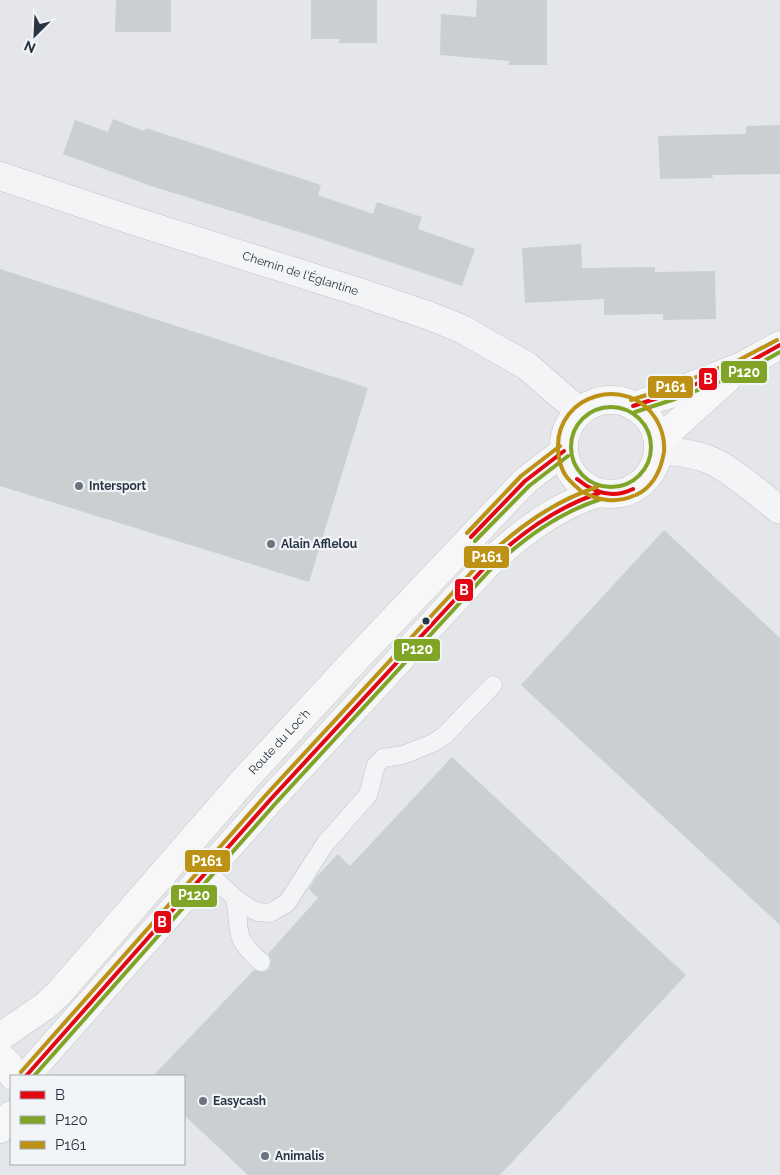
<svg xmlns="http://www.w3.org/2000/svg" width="780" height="1175" font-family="Raleway,sans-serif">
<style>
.building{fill:#cccfd2}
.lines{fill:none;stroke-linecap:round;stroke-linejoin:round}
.service-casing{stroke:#c2c4c7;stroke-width:19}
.minor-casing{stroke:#c2c4c7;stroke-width:29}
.secondary-casing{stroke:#c2c4c7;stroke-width:29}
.service{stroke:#f3f4f6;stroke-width:18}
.minor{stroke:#f3f4f6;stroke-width:28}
.secondary{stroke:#f7f7f7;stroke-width:28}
.bus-1-casing{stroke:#f2f5f8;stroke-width:8}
.bus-2-casing{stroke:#f2f5f8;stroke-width:8}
.bus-3-casing{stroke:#f2f5f8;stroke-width:8}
.bus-1{stroke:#e30613;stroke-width:4}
.bus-2{stroke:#80a526;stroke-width:4}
.bus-3{stroke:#bc9114;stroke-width:4}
.poi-dot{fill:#6a737e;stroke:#f2f5f8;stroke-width:2}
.bus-dot{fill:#293544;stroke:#f2f5f8;stroke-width:2}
.labels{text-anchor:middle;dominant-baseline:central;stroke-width:4.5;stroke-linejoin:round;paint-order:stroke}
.street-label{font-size:12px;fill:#293544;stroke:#f2f5f8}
.poi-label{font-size:12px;font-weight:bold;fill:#293544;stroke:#f2f5f8;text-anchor:start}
.line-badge{stroke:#f2f5f8;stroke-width:2}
.badge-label{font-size:14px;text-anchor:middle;font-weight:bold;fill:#fff}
</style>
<rect width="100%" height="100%" fill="#e4e6e9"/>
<path class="building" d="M 116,0 L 171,0 L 171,32 L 115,32 Z
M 311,0 L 377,0 L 377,43 L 339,43 L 340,39 L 311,39 Z
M 477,0 L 547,0 L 547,65 L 509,65 L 509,61 L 440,55 L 441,14 L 476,17 Z
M 113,119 L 144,131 L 146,128 L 321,185 L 318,195 L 373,214 L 377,202 L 422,217 L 418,229 L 475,249 L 462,286 L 306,234 L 151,186 L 63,154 L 75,120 L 108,132 Z
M 780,125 L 780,174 L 712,175 L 713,178 L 660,179 L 658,136 L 746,134 L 746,126 Z
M 581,244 L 582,268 L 655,267 L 655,272 L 715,271 L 716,319 L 663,320 L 663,314 L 604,315 L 604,299 L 525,303 L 522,248 Z
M 0,269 L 368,388 L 309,582 L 0,486 Z
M 664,530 L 780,638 L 780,925 L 521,685 Z
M 452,757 L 686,975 L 500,1175 L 248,1175 L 184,1115 L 184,1076 L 153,1076 L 254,970 L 264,972 L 269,969 L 271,960 L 268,954 L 318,898 L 309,889 L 316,877 L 338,854 L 350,866 Z"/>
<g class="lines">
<g class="service-casing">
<path id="service" d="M 206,871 L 235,898 C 242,934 231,935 261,962
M 235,898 L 249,908 L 258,912 L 270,913 L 287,903 L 325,844 L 368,795 L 376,765 L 383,758 L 403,755 L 433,743 L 444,736 L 493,685"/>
</g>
<g class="minor-casing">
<g id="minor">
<path id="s1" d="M 0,176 L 131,220 L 359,292 L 430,316 L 462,329 L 527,366 L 580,412"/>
<path d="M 658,450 C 678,452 700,454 718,464 C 741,477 760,495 780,510"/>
</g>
</g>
<g class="secondary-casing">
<g id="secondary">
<circle cx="611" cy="447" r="47"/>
<path d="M 633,406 L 673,393 L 742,366 L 780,345"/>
<path d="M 658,441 L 727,379"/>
<path id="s2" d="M 0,1037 L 45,1006 L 59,993 L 246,778 L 358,657 L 525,481 L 564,451"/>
<path d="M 0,1056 L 8,1064 L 13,1076"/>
<path d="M 26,1076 L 270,800 L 486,566 C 517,536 556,505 599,493"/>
<path d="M 0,1129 L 6,1124 L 11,1115"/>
</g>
</g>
<use href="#service" class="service"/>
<use href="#minor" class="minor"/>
<use href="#secondary" class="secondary"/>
<g class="bus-1-casing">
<path id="bus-1" d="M 633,406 L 673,393 L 742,366 L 780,345
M 577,479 C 594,493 613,499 633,489
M 471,537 L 525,481 L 564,451
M 26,1076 L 270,800 L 486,566 C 520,534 555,508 599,493"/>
</g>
<g class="bus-2-casing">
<path id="bus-2" d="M571 447a40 40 0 1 1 80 0a40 40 0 1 1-80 0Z
M 635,412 L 675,399 L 744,372 L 780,352
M 475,541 L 529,486 L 568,456
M 34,1076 L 275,804 L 490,570 C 523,539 558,513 601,499"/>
</g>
<g class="bus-3-casing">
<path id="bus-3" d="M 631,400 L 671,387 L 739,360 L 777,340
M 580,490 C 574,485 568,480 564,473 C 560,465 558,456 558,447 C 557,394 628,374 656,419 C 662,429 665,440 664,452 C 661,470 653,487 636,495
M 583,492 C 598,501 617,503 633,496
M 467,533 L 521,476 L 560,446
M 21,1072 L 265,796 L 481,562 C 516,529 552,502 597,487"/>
</g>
<use href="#bus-1" class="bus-1"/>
<use href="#bus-2" class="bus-2"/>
<use href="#bus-3" class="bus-3"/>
</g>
<g class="poi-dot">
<circle cx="79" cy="486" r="5"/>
<circle cx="271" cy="544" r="5"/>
<circle cx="203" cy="1101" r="5"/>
<circle cx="265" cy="1156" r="5"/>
</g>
<circle class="bus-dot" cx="426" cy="621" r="4.5"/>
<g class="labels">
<g class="street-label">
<text stroke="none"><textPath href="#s1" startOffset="316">Chemin de l'Églantine</textPath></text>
<text stroke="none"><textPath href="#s2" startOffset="408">Route du Loc'h</textPath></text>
</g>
<g class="poi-label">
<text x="89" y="486">Intersport</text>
<text x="281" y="544">Alain Afflelou</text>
<text x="213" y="1101">Easycash</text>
<text x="275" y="1156">Animalis</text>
</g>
</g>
<g class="line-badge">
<rect x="720" y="360" width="48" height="24" rx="5" fill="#80a526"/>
<rect x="698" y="367" width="20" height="24" rx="5" fill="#e30613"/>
<rect x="647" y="375" width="47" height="24" rx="5" fill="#bc9114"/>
<rect x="463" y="545" width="47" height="24" rx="5" fill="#bc9114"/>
<rect x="454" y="578" width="20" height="24" rx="5" fill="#e30613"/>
<rect x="393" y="638" width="48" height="24" rx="5" fill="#80a526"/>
<rect x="184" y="849" width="47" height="24" rx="5" fill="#bc9114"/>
<rect x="170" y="884" width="48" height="24" rx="5" fill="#80a526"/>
<rect x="153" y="910" width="19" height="24" rx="5" fill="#e30613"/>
</g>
<g class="badge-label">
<text x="744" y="377">P120</text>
<text x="708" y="384">B</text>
<text x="671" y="392">P161</text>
<text x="487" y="562">P161</text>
<text x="464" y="595">B</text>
<text x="417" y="654">P120</text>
<text x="207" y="866">P161</text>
<text x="194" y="900">P120</text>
<text x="162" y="927">B</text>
</g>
<rect x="10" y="1075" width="175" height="90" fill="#f2f5f8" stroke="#a2a8b0"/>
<rect x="20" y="1091" width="25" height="8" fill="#e30613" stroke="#a2a8b0"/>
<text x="55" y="1100" font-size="15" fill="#293544">B</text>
<rect x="20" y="1116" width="25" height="8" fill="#80a526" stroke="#a2a8b0"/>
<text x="55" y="1125" font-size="15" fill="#293544">P120</text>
<rect x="20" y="1141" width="25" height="8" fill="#bc9114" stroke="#a2a8b0"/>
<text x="55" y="1150" font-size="15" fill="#293544">P161</text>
<g transform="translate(35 35) rotate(204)" stroke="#f2f5f8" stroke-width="4" paint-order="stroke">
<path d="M0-4L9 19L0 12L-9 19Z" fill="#293544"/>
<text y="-8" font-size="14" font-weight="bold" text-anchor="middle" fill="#293544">N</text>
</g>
</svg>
